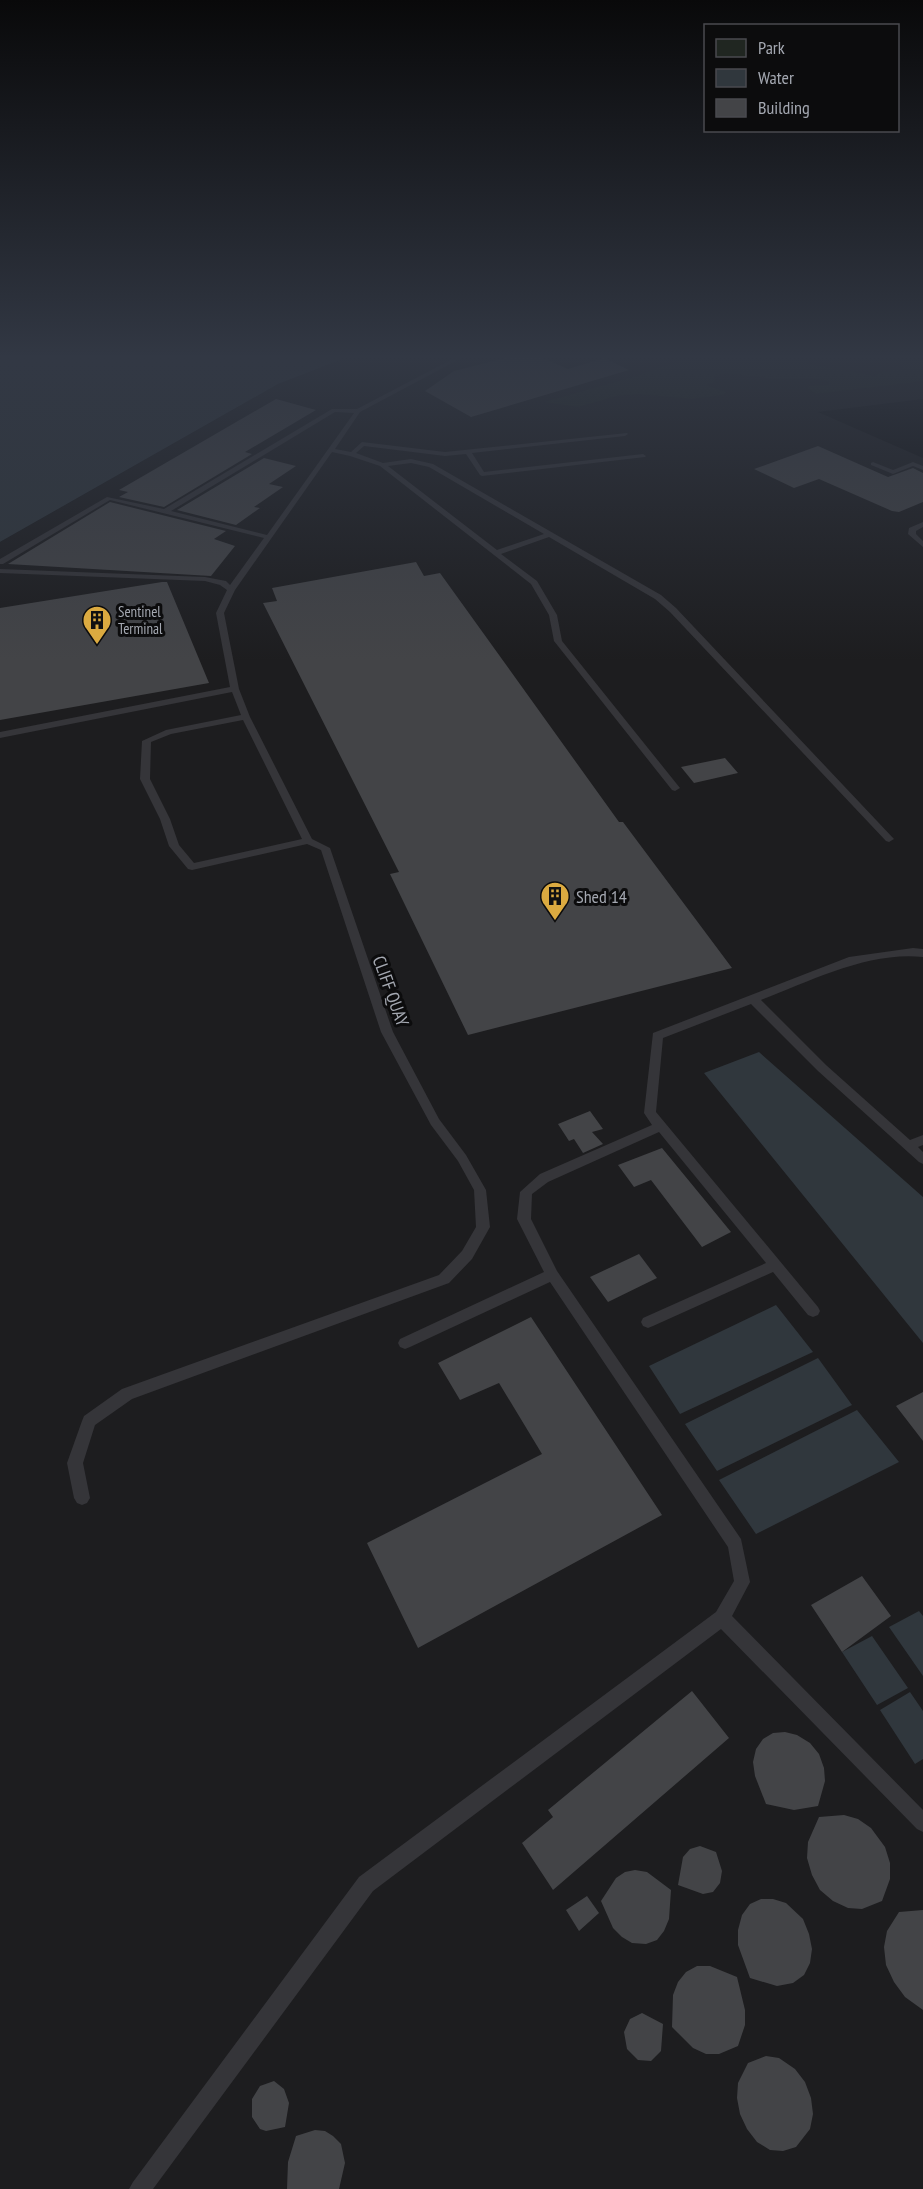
<svg xmlns="http://www.w3.org/2000/svg" width="923" height="2189" font-family="'PT Sans Narrow',sans-serif">
<style>
.built{fill:#1d1d1f}
.green{fill:#202621}
.water{fill:#30373d}
.building{fill:#434447}
.lines{fill:none;stroke-linecap:round;stroke-linejoin:round}
.service{fill:#353539;fill-rule:evenodd}
.labels{text-anchor:middle;dominant-baseline:central;stroke-width:6;stroke-linejoin:round;paint-order:stroke}
.far-poi-label{font-size:15px;fill:#a4a8b1;stroke:#0c0c0d;text-anchor:start}
.poi-label{font-size:18px;fill:#a4a8b1;stroke:#0c0c0d;text-anchor:start}
.street-label{font-size:18px;fill:#a4a8b1;stroke:#0c0c0d}
</style>
<rect width="100%" height="100%" fill="#111112"/>
<path class="built" d="M 353,355 L 923,355 L 923,399 L 818,412 L 923,458 L 923,2189 L 0,2189 L 0,542 L 278,384 Z"/>
<path class="green" d="M 696,355 L 806,355 L 805,358 L 810,364 L 874,376 L 883,371 L 904,369 L 901,365 L 900,355 L 923,355 L 923,381 L 816,394 L 807,388 L 809,386 L 829,385 L 829,381 L 812,378 L 773,379 L 726,373 L 714,377 L 715,382 L 706,385 L 726,392 L 723,395 L 692,399 L 638,394 L 617,396 L 578,407 L 544,402 L 633,377 Z"/>
<path class="water" d="M 0,355 L 353,355 L 278,384 L 0,542 Z
M 759,1052 L 923,1197 L 923,1343 L 704,1073 Z
M 776,1305 L 813,1352 L 680,1414 L 649,1366 Z
M 818,1358 L 852,1405 L 717,1471 L 685,1424 Z
M 857,1410 L 899,1462 L 756,1534 L 719,1480 Z
M 919,1611 L 923,1616 L 923,1676 L 889,1627 Z
M 872,1636 L 908,1688 L 877,1705 L 842,1652 Z
M 910,1692 L 923,1711 L 923,1759 L 915,1764 L 880,1710 Z"/>
<path class="building" d="M 517,355 L 536,355 L 568,369 L 604,358 L 629,370 L 471,417 L 425,391 L 454,371 Z
M 276,399 L 316,410 L 245,452 L 252,454 L 164,507 L 119,497 L 128,492 L 119,490 Z
M 818,446 L 888,477 L 913,468 L 923,473 L 923,502 L 899,512 L 892,511 L 819,479 L 794,488 L 754,469 Z
M 264,458 L 296,466 L 269,484 L 283,487 L 254,507 L 260,508 L 236,525 L 177,510 Z
M 110,502 L 226,531 L 214,539 L 235,546 L 211,576 L 8,564 Z
M 416,562 L 424,576 L 440,573 L 619,822 L 623,822 L 732,968 L 468,1035 L 390,874 L 399,872 L 263,603 L 277,601 L 272,588 Z
M 162,582 L 167,582 L 209,683 L 0,720 L 0,608 Z
M 725,758 L 738,773 L 694,783 L 681,767 Z
M 590,1111 L 603,1129 L 592,1132 L 603,1144 L 583,1153 L 574,1139 L 569,1141 L 558,1124 Z
M 662,1148 L 731,1232 L 702,1247 L 651,1180 L 634,1187 L 618,1165 Z
M 639,1254 L 657,1278 L 608,1302 L 590,1277 Z
M 531,1317 L 662,1515 L 418,1648 L 367,1543 L 542,1454 L 499,1383 L 460,1400 L 438,1363 Z
M 923,1392 L 923,1441 L 896,1406 Z
M 862,1576 L 891,1616 L 842,1652 L 811,1605 Z
M 692,1691 L 729,1738 L 553,1890 L 522,1843 L 553,1817 L 548,1810 Z
M 785,1732 L 797,1735 L 810,1743 L 819,1754 L 824,1768 L 825,1781 L 818,1806 L 794,1810 L 766,1804 L 755,1776 L 753,1762 L 756,1749 L 763,1739 L 773,1733 Z
M 844,1815 L 858,1819 L 871,1828 L 885,1847 L 890,1863 L 890,1879 L 882,1901 L 862,1909 L 848,1908 L 833,1901 L 820,1890 L 812,1875 L 807,1858 L 808,1842 L 819,1817 Z
M 700,1846 L 716,1852 L 722,1871 L 720,1883 L 713,1892 L 703,1894 L 678,1885 L 683,1857 L 690,1849 Z
M 635,1870 L 647,1872 L 671,1890 L 669,1919 L 664,1931 L 657,1940 L 646,1944 L 632,1943 L 622,1937 L 613,1928 L 601,1901 L 616,1878 L 625,1872 Z
M 587,1896 L 599,1913 L 579,1931 L 566,1910 Z
M 761,1899 L 773,1899 L 786,1903 L 803,1919 L 809,1934 L 812,1949 L 810,1963 L 804,1975 L 793,1983 L 777,1986 L 750,1978 L 738,1945 L 738,1930 L 742,1915 L 750,1904 Z
M 923,1910 L 923,2010 L 905,1997 L 894,1982 L 886,1965 L 884,1947 L 887,1931 L 899,1912 Z
M 697,1966 L 710,1966 L 737,1977 L 745,2010 L 745,2025 L 738,2046 L 719,2054 L 706,2054 L 693,2048 L 672,2027 L 673,1995 L 678,1982 L 686,1972 Z
M 642,2013 L 663,2024 L 661,2051 L 651,2061 L 638,2060 L 627,2049 L 624,2032 L 630,2019 Z
M 766,2056 L 779,2058 L 795,2069 L 805,2082 L 811,2098 L 813,2114 L 810,2129 L 796,2147 L 783,2151 L 770,2150 L 757,2142 L 747,2129 L 740,2114 L 737,2098 L 738,2083 L 748,2063 Z
M 274,2081 L 284,2089 L 289,2103 L 285,2127 L 266,2131 L 260,2129 L 252,2117 L 252,2099 L 260,2086 Z
M 315,2130 L 325,2131 L 333,2136 L 341,2144 L 345,2163 L 339,2189 L 287,2189 L 288,2162 L 296,2136 Z"/>
<g class="lines">
<path class="service" d="M 460,355 L 467,355 L 360,412 L 335,449 L 351,452 L 362,442 L 445,452 L 627,433 L 628,434 L 625,436 L 472,453 L 484,472 L 643,454 L 646,456 L 645,457 L 482,476 L 480,475 L 466,454 L 445,456 L 364,446 L 356,453 L 383,463 L 411,459 L 433,464 L 661,595 L 676,608 L 894,839 L 889,842 L 886,841 L 670,612 L 655,599 L 549,537 L 501,554 L 537,581 L 557,615 L 562,641 L 680,788 L 675,791 L 672,790 L 554,641 L 549,615 L 531,584 L 380,466 L 350,456 L 332,452 L 235,590 L 224,613 L 239,689 L 250,717 L 312,839 L 330,848 L 393,1032 L 439,1119 L 466,1155 L 486,1190 L 490,1227 L 472,1259 L 449,1283 L 132,1399 L 95,1425 L 83,1463 L 90,1498 L 87,1503 L 82,1505 L 77,1503 L 74,1498 L 67,1463 L 82,1421 L 84,1416 L 122,1389 L 439,1275 L 462,1251 L 476,1227 L 474,1190 L 458,1161 L 431,1125 L 381,1032 L 321,850 L 307,844 L 192,870 L 188,869 L 169,846 L 160,819 L 140,779 L 142,741 L 166,730 L 241,715 L 232,692 L 0,738 L 0,732 L 230,687 L 216,613 L 227,590 L 220,585 L 205,581 L 0,573 L 0,569 L 205,577 L 226,581 L 230,585 L 264,538 L 110,500 L 3,564 L 0,564 L 0,559 L 107,497 L 164,509 L 332,409 L 357,409 ZM 335,412 L 354,413 L 267,535 L 171,511 ZM 411,463 L 429,467 L 544,534 L 497,550 L 388,466 ZM 243,720 L 302,839 L 194,863 L 179,845 L 170,819 L 150,779 L 151,742 L 171,734 Z
M 549,355 L 569,355 L 557,359 Z
M 607,355 L 614,355 L 622,359 L 617,360 Z
M 873,462 L 893,470 L 913,462 L 923,466 L 923,470 L 913,466 L 893,474 L 871,465 L 871,463 Z
M 923,522 L 923,527 L 916,531 L 916,534 L 923,541 L 923,547 L 908,534 L 909,528 Z
M 913,948 L 923,949 L 923,957 C 869,951 810,981 761,1000 L 826,1065 L 910,1140 L 923,1135 L 923,1145 L 918,1147 L 923,1152 L 923,1164 L 919,1162 L 818,1071 L 751,1004 L 663,1038 L 656,1112 L 818,1307 L 820,1311 L 818,1315 L 813,1317 L 808,1315 L 773,1272 L 653,1326 L 648,1328 L 643,1326 L 641,1322 L 643,1318 L 766,1263 L 659,1132 L 548,1182 L 532,1194 L 531,1219 L 557,1271 L 741,1539 L 750,1582 L 732,1616 L 923,1810 L 923,1832 L 917,1829 L 721,1629 L 373,1891 L 153,2189 L 129,2189 L 133,2182 L 359,1877 L 716,1612 L 734,1581 L 728,1547 L 550,1282 L 410,1347 L 405,1349 L 400,1347 L 398,1343 L 400,1339 L 544,1272 L 517,1219 L 520,1192 L 540,1174 L 652,1125 L 644,1113 L 653,1033 L 849,957 Z"/>
</g>
<linearGradient id="sky" x2="0" y2="1"><stop stop-color="#09090a"/><stop offset="0.54" stop-color="#323844"/><stop offset="1" stop-color="#323844" stop-opacity="0"/></linearGradient>
<rect width="923" height="661" fill="url(#sky)"/>
<defs>
<g id="building-pin" transform="scale(1.5)"><path d="M0 17L-7.5 6A9.5 9.5 0 1 1 7.5 6Z" fill="#dbaa40" stroke="#0c0c0d"/><path d="M-4-6H4V6H1V3H-1V6H-4ZM-2.5-4.3h1.7v1.8h-1.7ZM.8-4.3h1.7v1.8H.8ZM-2.5-1h1.7V.8h-1.7ZM.8-1h1.7V.8H.8Z" fill="#111"/></g>
</defs>
<g fill-rule="evenodd">
<use href="#building-pin" x="97" y="620"/>
<use href="#building-pin" x="555" y="896"/>
</g>
<g class="labels">
<g class="far-poi-label">
<text x="118" y="611">Sentinel<tspan x="118" dy="17">Terminal</tspan></text>
</g>
<g class="poi-label">
<text x="576" y="896">Shed 14</text>
</g>
<g class="street-label">
<text transform="translate(391 991) rotate(70)">CLIFF QUAY</text>
</g>
</g>
<rect x="704" y="24" width="195" height="108" fill="#0c0c0d" stroke="#494a4f" stroke-width="1.5"/>
<rect x="716" y="39" width="30" height="18" fill="#202621" stroke="#494a4f" stroke-width="1.5"/>
<text x="758" y="54" font-size="18" fill="#a4a8b1">Park</text>
<rect x="716" y="69" width="30" height="18" fill="#30373d" stroke="#494a4f" stroke-width="1.5"/>
<text x="758" y="84" font-size="18" fill="#a4a8b1">Water</text>
<rect x="716" y="99" width="30" height="18" fill="#434447" stroke="#494a4f" stroke-width="1.5"/>
<text x="758" y="114" font-size="18" fill="#a4a8b1">Building</text>
</svg>
